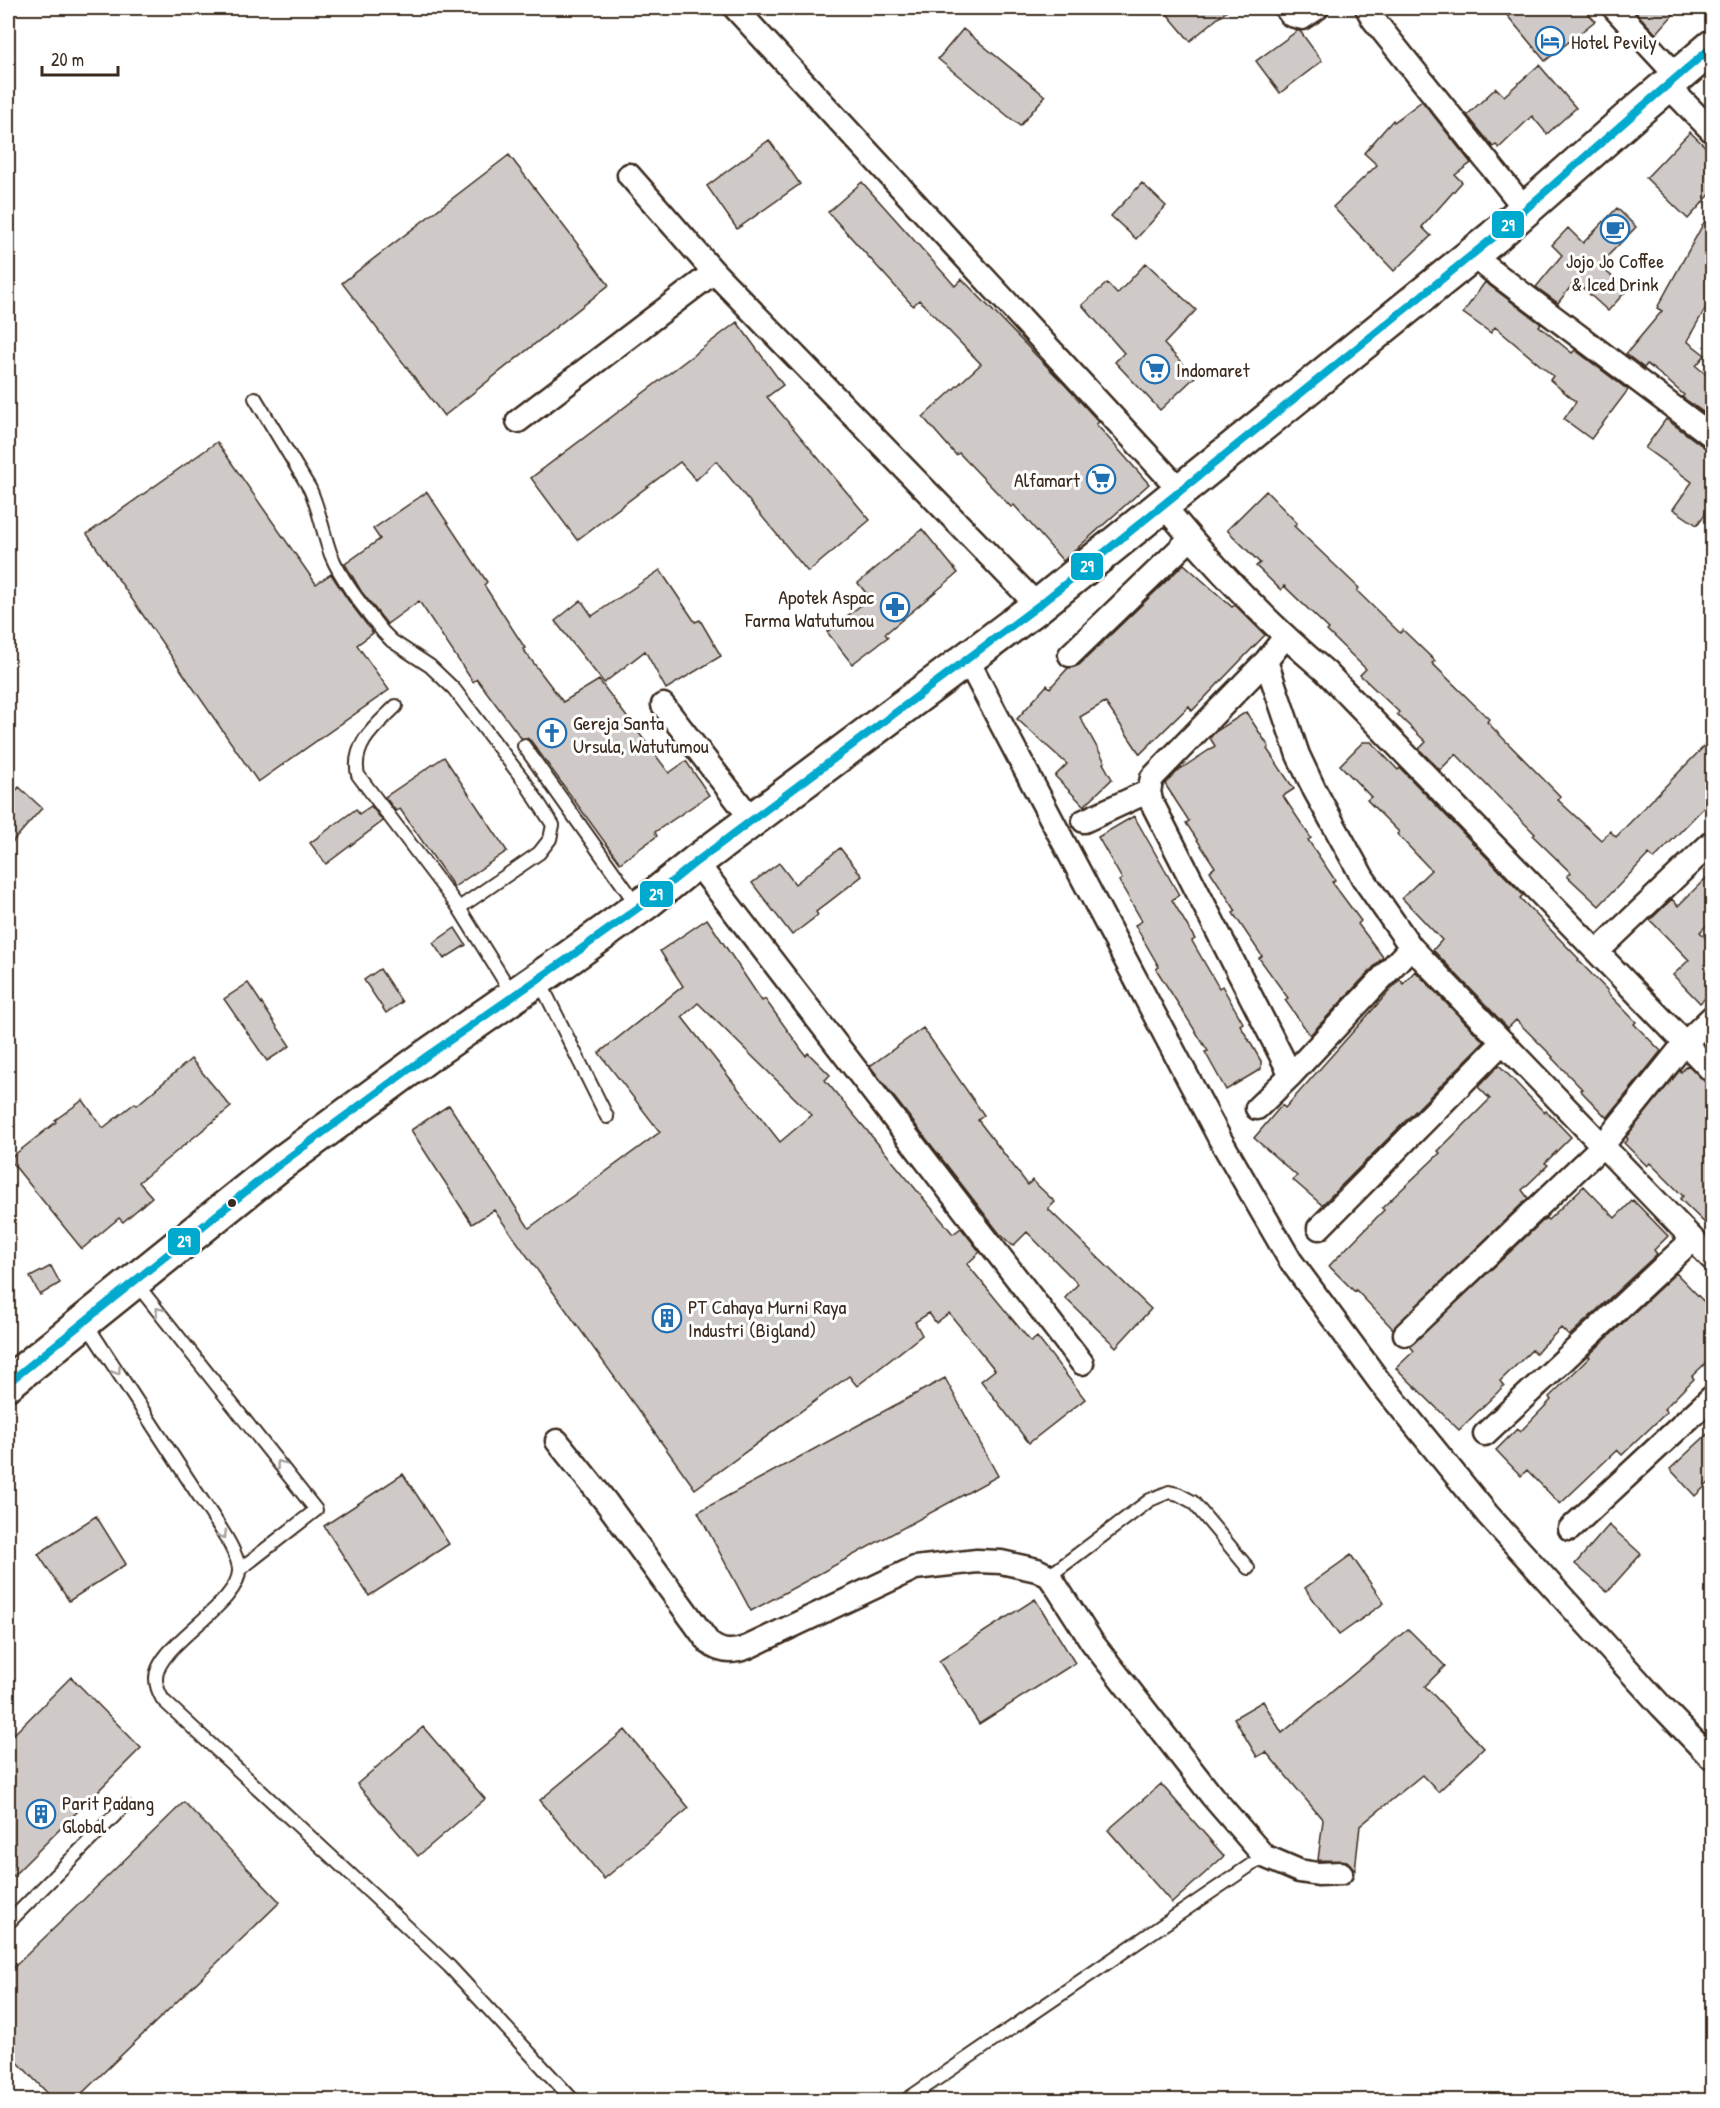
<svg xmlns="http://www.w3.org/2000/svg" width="1720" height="2108" font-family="'Patrick Hand',sans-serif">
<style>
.building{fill:#cfcac7;stroke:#3b2a1e;stroke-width:1.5;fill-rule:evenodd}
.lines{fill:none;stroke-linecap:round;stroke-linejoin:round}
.service-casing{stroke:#3b2a1e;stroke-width:16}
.minor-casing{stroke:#3b2a1e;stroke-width:27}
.trunk-casing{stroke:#3b2a1e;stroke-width:38}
.service{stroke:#fff;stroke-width:12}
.minor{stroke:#fff;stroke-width:22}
.trunk{stroke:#fff;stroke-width:33}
.bus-1-casing{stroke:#fff;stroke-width:12}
.bus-1{stroke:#00a9ce;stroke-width:8}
.oneway{stroke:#a79f9a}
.bus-dot{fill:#3b2a1e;stroke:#fff;stroke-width:2}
.labels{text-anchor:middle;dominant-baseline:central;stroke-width:6;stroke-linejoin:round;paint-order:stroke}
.poi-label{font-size:20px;fill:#3b2a1e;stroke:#fff;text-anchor:start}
.line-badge{stroke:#fff;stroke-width:2}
.badge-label{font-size:16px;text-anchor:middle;font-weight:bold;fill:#fff}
</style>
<rect width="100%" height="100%" fill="#fff"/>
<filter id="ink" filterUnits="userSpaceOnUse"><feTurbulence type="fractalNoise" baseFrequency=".0167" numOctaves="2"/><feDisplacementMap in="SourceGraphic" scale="12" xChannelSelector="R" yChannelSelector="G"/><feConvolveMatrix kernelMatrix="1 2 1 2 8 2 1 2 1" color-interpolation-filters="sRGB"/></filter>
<g filter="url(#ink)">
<path class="building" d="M 1162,8 L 1230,8 L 1190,41 Z
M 1501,8 L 1583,8 L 1595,21 L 1545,61 Z
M 1632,8 L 1679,8 L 1656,34 Z
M 963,29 L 1045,96 L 1020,126 L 938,59 Z
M 1297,31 L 1300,31 L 1322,61 L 1280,93 L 1256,61 Z
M 1539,65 L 1576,108 L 1547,134 L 1532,116 L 1499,148 L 1496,145 L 1493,147 L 1467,115 L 1496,88 L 1504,96 Z
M 1422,101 L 1471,163 L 1455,175 L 1462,182 L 1422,227 L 1431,236 L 1394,271 L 1333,207 L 1377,165 L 1364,153 L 1393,120 L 1394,122 Z
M 1690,132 L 1713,154 L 1713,191 L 1688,219 L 1646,178 Z
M 769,140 L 800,184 L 737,229 L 707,186 Z
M 509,155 L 609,285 L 444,416 L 342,283 Z
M 862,182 L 955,286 L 962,279 L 1065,385 L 1099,422 L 1096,424 L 1149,484 L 1063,561 L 1014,505 L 1011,507 L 959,453 L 956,455 L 923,417 L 981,364 L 919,300 L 913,306 L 828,212 Z
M 1142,183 L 1166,206 L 1136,239 L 1111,216 Z
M 1713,206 L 1713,295 L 1687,341 L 1705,355 L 1696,366 L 1713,380 L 1713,419 L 1682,397 L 1684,395 L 1667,380 L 1647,364 L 1644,368 L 1626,354 L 1662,311 L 1657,308 Z
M 1617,208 L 1636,227 L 1599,265 L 1627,290 L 1608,311 L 1575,281 L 1558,303 L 1536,287 L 1562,255 L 1552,245 L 1568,228 L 1583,243 Z
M 1146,263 L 1196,310 L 1164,344 L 1195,377 L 1160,410 L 1115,362 L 1124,353 L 1082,305 L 1107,283 L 1117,294 Z
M 1485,282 L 1541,324 L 1539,326 L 1572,353 L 1575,350 L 1628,390 L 1591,439 L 1564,419 L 1576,402 L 1550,380 L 1553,376 L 1495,327 L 1491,333 L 1463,313 Z
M 737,322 L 783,385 L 767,397 L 870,520 L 808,572 L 716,461 L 696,480 L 680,462 L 577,540 L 531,478 Z
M 1666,419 L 1704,447 L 1713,449 L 1713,503 L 1697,525 L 1673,509 L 1692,482 L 1645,448 Z
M 217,442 L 316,584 L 331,574 L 348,600 L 373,633 L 357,645 L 389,690 L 258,782 L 87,534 Z
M 1266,491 L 1297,523 L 1294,526 L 1359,588 L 1357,591 L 1400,633 L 1403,630 L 1435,661 L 1432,663 L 1489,719 L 1487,722 L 1561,797 L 1558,800 L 1601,840 L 1610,831 L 1616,837 L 1713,737 L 1713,798 L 1654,859 L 1649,854 L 1599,906 L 1567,876 L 1571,873 L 1533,836 L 1535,834 L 1456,754 L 1440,770 L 1419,749 L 1426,742 L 1397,714 L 1399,712 L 1360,675 L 1366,669 L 1327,631 L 1329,629 L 1284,586 L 1281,590 L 1256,566 L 1260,563 L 1227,530 Z
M 427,492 L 487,582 L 484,585 L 525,648 L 523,649 L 563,702 L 599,680 L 669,773 L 686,761 L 709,795 L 655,832 L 657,836 L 620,863 L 531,741 L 527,738 L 521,738 L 477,679 L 473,682 L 419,601 L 387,624 L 361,591 L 345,564 L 380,539 L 373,529 Z
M 922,529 L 958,573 L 885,634 L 888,637 L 852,664 L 827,632 L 870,598 L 858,583 Z
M 1184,564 L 1232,607 L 1235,605 L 1265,635 L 1192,711 L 1189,706 L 1140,754 L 1105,702 L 1080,717 L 1105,762 L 1103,763 L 1112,779 L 1084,806 L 1055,776 L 1067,764 L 1017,719 L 1047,685 L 1050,688 L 1068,668 L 1079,665 Z
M 660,570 L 695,622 L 700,620 L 721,656 L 666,689 L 645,651 L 604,683 L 555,621 L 581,600 L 592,616 Z
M 1246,712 L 1269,747 L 1267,749 L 1294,789 L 1283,796 L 1311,838 L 1308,840 L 1335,880 L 1332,882 L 1361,921 L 1358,924 L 1383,957 L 1310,1035 L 1285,1000 L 1288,998 L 1259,958 L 1262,956 L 1233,913 L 1236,911 L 1210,871 L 1215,867 L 1186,823 L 1189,821 L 1165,784 L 1179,770 L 1215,746 L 1210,738 L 1215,732 Z
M 1363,742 L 1371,742 L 1398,770 L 1400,768 L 1523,895 L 1520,898 L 1579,959 L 1578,960 L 1608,991 L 1607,992 L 1636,1022 L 1634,1024 L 1661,1051 L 1607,1118 L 1580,1090 L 1582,1089 L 1552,1058 L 1553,1057 L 1516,1020 L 1508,1028 L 1433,950 L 1442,940 L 1402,898 L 1431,870 L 1397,834 L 1399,832 L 1367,800 L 1371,797 L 1340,765 Z
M 444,757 L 507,851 L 454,887 L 400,809 L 396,811 L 385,797 Z
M 19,787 L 42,808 L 8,847 L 8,800 Z
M 371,806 L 383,821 L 326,864 L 310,843 L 356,809 L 359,814 Z
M 1134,816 L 1179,895 L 1172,900 L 1195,939 L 1192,941 L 1219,988 L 1222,986 L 1243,1023 L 1240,1025 L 1261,1061 L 1261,1069 L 1226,1090 L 1205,1052 L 1208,1051 L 1156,969 L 1159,967 L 1135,925 L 1142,921 L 1119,881 L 1122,879 L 1098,837 Z
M 840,848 L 862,876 L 816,912 L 818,915 L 792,935 L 752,883 L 779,863 L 795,884 Z
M 1713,871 L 1713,919 L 1700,932 L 1713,945 L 1713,991 L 1700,1003 L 1673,975 L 1689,960 L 1650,920 L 1672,899 L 1678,906 Z
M 707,919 L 762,1001 L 765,999 L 806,1056 L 808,1053 L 830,1075 L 825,1080 L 953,1234 L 961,1228 L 980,1252 L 967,1264 L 1031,1342 L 1037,1337 L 1085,1399 L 1029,1443 L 981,1381 L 995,1370 L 949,1313 L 936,1323 L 929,1313 L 915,1322 L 922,1335 L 857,1386 L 849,1376 L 695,1489 L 494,1210 L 472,1224 L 411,1130 L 449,1105 L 529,1228 L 660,1132 L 599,1053 L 683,986 L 660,951 ZM 698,1003 L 812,1115 L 780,1142 L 682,1017 Z
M 455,928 L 466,945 L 444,959 L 433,943 Z
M 380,969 L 402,1002 L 386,1013 L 364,980 Z
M 1415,971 L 1484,1042 L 1322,1205 L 1293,1180 L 1297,1176 L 1254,1138 L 1282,1105 L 1285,1108 L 1400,979 L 1403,984 Z
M 248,983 L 290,1046 L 267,1061 L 224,999 Z
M 923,1028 L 984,1115 L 978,1120 L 1028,1185 L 1032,1180 L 1055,1202 L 1048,1209 L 1151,1309 L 1116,1347 L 1065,1298 L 1078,1284 L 1027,1232 L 1013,1246 L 1000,1234 L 870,1066 Z
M 191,1059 L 231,1107 L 139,1182 L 152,1197 L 123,1222 L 119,1218 L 82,1249 L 9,1159 L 56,1122 L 55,1120 L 83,1100 L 103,1128 L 135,1103 L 137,1105 Z
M 1499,1065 L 1544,1112 L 1546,1111 L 1571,1137 L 1545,1163 L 1548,1165 L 1522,1190 L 1528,1198 L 1393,1329 L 1356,1290 L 1355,1292 L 1329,1266 L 1384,1210 L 1382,1208 L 1440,1153 L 1438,1151 L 1490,1099 L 1478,1087 Z
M 1688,1065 L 1713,1089 L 1713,1231 L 1680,1199 L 1683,1196 L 1650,1163 L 1647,1166 L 1624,1143 L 1628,1139 L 1626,1137 L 1680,1070 L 1681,1072 Z
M 1584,1186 L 1615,1218 L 1633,1200 L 1668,1236 L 1654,1250 L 1657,1254 L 1569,1336 L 1561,1328 L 1535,1354 L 1532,1350 L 1500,1381 L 1504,1386 L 1459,1430 L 1396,1368 L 1414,1351 L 1410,1346 L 1546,1218 L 1548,1220 Z
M 51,1266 L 60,1283 L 40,1295 L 30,1277 Z
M 1676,1273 L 1713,1311 L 1713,1356 L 1692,1376 L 1694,1379 L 1664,1409 L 1667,1412 L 1622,1455 L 1617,1450 L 1560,1504 L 1527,1470 L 1521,1476 L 1496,1450 L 1517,1429 L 1520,1432 L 1551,1400 L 1549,1397 L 1590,1357 L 1588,1356 Z
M 945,1378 L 998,1476 L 751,1611 L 698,1512 Z
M 1713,1429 L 1713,1479 L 1695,1496 L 1670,1469 Z
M 403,1474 L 449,1544 L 369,1596 L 324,1526 Z
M 96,1516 L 126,1564 L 69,1601 L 38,1554 Z
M 1609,1525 L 1641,1554 L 1607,1592 L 1575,1564 Z
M 1351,1555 L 1384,1603 L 1339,1635 L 1305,1588 Z
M 1035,1599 L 1075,1663 L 979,1724 L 939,1661 Z
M 1408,1629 L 1445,1666 L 1425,1686 L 1484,1748 L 1438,1792 L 1422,1775 L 1360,1826 L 1355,1870 L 1347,1861 L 1318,1860 L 1323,1820 L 1266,1752 L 1257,1757 L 1234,1718 L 1263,1701 L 1282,1733 Z
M 71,1677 L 141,1748 L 8,1881 L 8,1740 Z
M 423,1727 L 485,1799 L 418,1856 L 357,1784 Z
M 625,1730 L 689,1808 L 604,1879 L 540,1800 Z
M 1161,1784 L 1224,1856 L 1172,1903 L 1108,1830 Z
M 184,1802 L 280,1902 L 75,2100 L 54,2100 L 8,2052 L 8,1973 Z"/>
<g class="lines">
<g class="service-casing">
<path id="service" d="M 255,398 L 310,489 C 320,511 323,534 331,555 C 343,583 365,609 383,632 L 392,641 L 430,666 L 454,689 L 525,782 L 553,825 L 550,839 L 539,853 L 459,908 L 513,995
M 396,706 C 377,725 351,744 358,775 L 459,908
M 524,746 L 637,905
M 539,980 L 607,1117
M 135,1282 L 316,1510 L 239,1570
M 85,1322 C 122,1378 158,1434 195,1490 C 207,1508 238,1550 239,1569 C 241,1604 155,1645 156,1679 C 156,1687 159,1693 163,1700 L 449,1966 L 573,2100
M 1049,1576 L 1150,1500 L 1169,1492 L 1178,1494 L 1193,1502 L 1248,1568
M 8,1923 L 125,1805
M 906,2100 L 1264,1856"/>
</g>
<g class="minor-casing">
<path id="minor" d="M 735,8 L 1181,491
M 1286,8 L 1291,15 L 1302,18 L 1317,8
M 1367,8 L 1373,19 L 1526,210
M 1614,8 L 1678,77
M 1668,86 L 1712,131
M 629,175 L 714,272 L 1038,606
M 1471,255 L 1712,436
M 518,421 L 714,272
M 1163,505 C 1212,565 1267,622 1326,672 L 1712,1071
M 1285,637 L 1266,661 L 1298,755 L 1315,791 L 1363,878 L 1411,947 L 1712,1259
M 1070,655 L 1190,539
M 967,659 L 1220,1139 L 1290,1260 L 1379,1381 L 1488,1515 L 1662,1707 L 1709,1756
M 1266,661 L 1152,778 L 1149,791 L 1151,801 L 1291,1075 L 1411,947
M 663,705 L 753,821
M 1084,821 L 1149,791
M 696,862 L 1082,1363
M 1597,952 L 1712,842
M 1257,1108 L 1291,1075
M 1319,1228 L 1503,1042
M 1405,1334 L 1603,1145 L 1685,1043 L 1712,1017
M 1485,1434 L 1692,1240
M 557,1441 L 606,1502 L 709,1643 C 721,1653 733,1653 748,1647 L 915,1568 L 977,1561 L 1001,1562 L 1037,1570 L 1049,1576 L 1056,1586 L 1092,1642 L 1212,1796 L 1264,1856 L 1299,1871 L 1318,1874 L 1341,1873
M 1570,1529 L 1712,1397"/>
</g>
<g class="trunk-casing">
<path id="trunk" d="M 8,1383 L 280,1164 L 427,1056 L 570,957 L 649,900 L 696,862 L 1038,606 L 1494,237 L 1636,112 L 1712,47"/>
</g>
<use href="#service" class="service"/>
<use href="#minor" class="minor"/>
<use href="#trunk" class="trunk"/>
<g class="bus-1-casing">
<path id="bus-1" d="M 8,1383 L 280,1164 L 427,1056 L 570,957 L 649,900 L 696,862 L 1038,606 L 1494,237 L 1636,112 L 1712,47"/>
</g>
<use href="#bus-1" class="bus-1"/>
</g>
<defs><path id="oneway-chevron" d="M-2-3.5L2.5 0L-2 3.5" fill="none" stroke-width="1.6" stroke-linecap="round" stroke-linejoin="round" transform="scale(1.5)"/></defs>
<g class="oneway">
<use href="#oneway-chevron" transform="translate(159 1311) rotate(-128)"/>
<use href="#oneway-chevron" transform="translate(117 1371) rotate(57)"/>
<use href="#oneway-chevron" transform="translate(280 1464) rotate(-128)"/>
<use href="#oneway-chevron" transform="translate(223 1535) rotate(58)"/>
</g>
</g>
<defs>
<g id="hotel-ring" transform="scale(1.5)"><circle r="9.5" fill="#fff" stroke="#1f6fb2" stroke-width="1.5"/><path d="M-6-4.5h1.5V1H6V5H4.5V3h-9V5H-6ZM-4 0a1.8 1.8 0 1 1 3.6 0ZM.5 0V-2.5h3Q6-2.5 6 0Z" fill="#1f6fb2"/></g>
<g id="cafe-ring" transform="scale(1.5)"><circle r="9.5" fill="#fff" stroke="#1f6fb2" stroke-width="1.5"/><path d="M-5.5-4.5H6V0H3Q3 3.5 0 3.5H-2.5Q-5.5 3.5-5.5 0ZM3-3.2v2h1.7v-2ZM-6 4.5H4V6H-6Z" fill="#1f6fb2"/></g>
<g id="supermarket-ring" transform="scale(1.5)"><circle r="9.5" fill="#fff" stroke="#1f6fb2" stroke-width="1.5"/><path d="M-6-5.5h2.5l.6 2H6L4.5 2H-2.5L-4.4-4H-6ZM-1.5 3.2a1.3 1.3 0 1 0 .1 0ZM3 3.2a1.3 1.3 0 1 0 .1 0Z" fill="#1f6fb2"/></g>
<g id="pharmacy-ring" transform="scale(1.5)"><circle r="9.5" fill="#fff" stroke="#1f6fb2" stroke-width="1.5"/><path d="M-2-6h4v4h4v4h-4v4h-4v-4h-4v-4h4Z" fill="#1f6fb2"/></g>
<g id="church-ring" transform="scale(1.5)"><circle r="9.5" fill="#fff" stroke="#1f6fb2" stroke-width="1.5"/><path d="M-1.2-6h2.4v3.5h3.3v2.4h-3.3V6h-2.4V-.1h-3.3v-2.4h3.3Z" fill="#1f6fb2"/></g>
<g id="building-ring" transform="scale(1.5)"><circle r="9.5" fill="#fff" stroke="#1f6fb2" stroke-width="1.5"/><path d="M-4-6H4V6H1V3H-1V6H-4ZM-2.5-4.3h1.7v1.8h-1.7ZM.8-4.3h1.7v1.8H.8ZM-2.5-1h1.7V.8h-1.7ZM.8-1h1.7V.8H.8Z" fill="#1f6fb2"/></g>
</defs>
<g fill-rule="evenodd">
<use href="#hotel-ring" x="1550" y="41"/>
<use href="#cafe-ring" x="1615" y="229"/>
<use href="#supermarket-ring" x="1155" y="369"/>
<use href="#supermarket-ring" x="1101" y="479"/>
<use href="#pharmacy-ring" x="895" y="607"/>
<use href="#church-ring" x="552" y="733"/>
<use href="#building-ring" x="667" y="1318"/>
<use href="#building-ring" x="41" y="1814"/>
</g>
<circle class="bus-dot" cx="232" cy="1203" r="5"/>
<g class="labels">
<g class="poi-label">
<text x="1571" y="41">Hotel Pevily</text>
<text x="1615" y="260" text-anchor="middle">Jojo Jo Coffee<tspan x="1615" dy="23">&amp; Iced Drink</tspan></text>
<text x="1176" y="369">Indomaret</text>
<text x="1080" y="479" text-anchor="end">Alfamart</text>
<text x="874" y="596" text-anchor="end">Apotek Aspac<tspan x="874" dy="23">Farma Watutumou</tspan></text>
<text x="573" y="722">Gereja Santa<tspan x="573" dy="23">Ursula, Watutumou</tspan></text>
<text x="688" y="1306">PT Cahaya Murni Raya<tspan x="688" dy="23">Industri (Bigland)</tspan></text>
<text x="62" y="1802">Parit Padang<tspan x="62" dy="23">Global</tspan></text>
</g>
</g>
<g class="line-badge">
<rect x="1491" y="210" width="34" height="29" rx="6" fill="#00a9ce"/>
<rect x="1070" y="552" width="34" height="29" rx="6" fill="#00a9ce"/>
<rect x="639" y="880" width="35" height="28" rx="6" fill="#00a9ce"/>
<rect x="167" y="1227" width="34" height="29" rx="6" fill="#00a9ce"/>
</g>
<g class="badge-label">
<text x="1508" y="231">29</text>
<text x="1087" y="572">29</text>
<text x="656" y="900">29</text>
<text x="184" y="1247">29</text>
</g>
<rect width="1720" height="2108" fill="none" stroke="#fff" stroke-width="30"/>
<rect x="15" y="15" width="1690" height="2078" fill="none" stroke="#3b2a1e" stroke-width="2" filter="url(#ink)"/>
<path d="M42 66v9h76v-9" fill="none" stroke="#3b2a1e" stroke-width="3"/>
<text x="51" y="66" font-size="18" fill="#3b2a1e" stroke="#ffffff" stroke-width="4.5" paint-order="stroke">20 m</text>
</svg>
